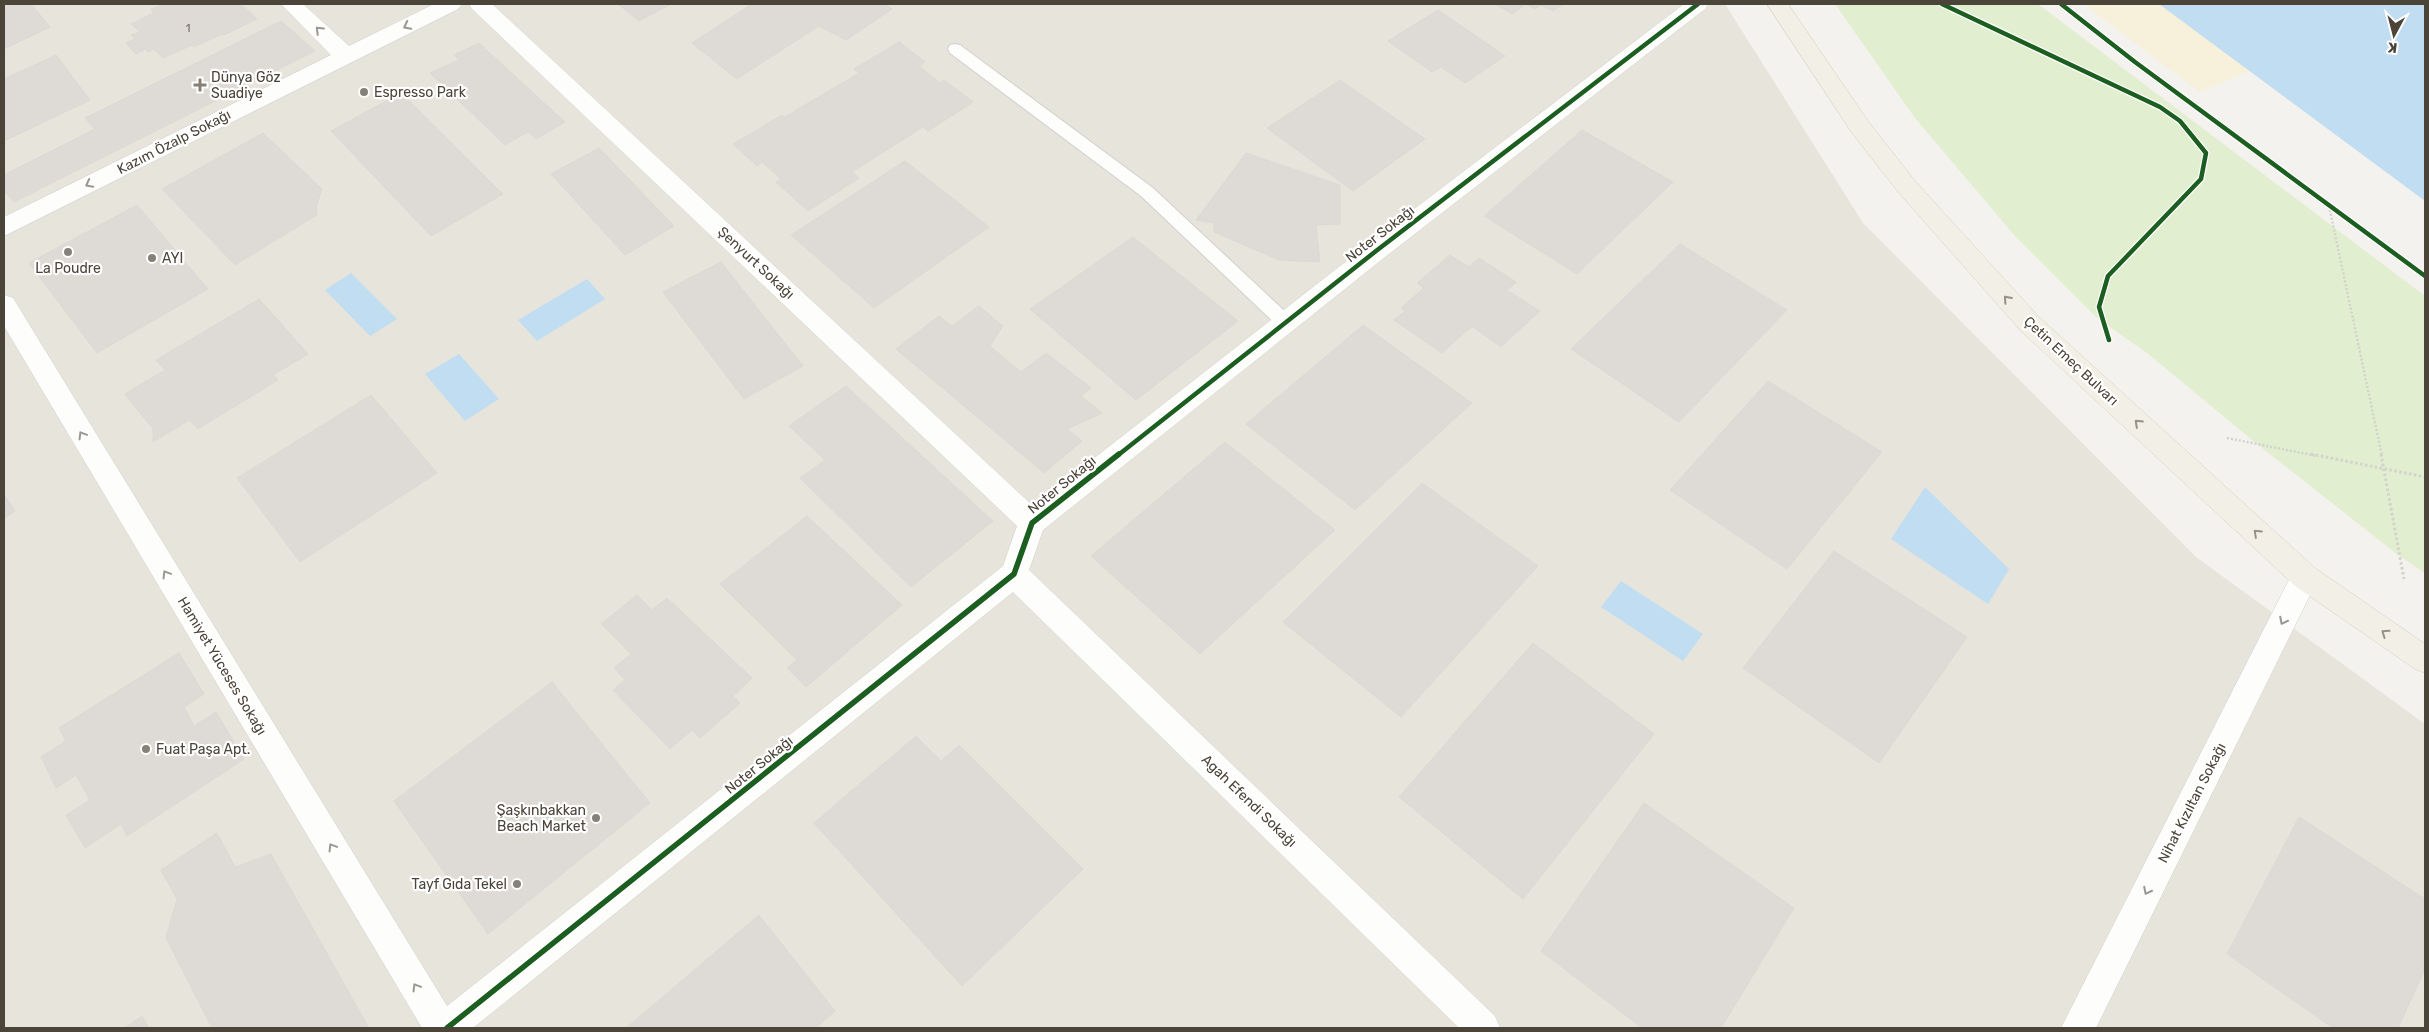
<svg xmlns="http://www.w3.org/2000/svg" width="2429" height="1032" font-family="Rubik,sans-serif">
<style>
.residential{fill:#e7e4dc}
.green{fill:#e1eecf}
.sand{fill:#f7f0da}
.water{fill:#c0ddf1}
.building{fill:#dedbd6;stroke:#dcd9d4}
.lines{fill:none;stroke-linecap:round;stroke-linejoin:round}
.service-casing{stroke:#d2d0cb;stroke-width:2}
.minor-casing{stroke:#d2d0cb;stroke-width:1}
.primary-casing{stroke:#d6cebb;stroke-width:1}
.path-far1{stroke:#d3d2cc;stroke-width:2.5;stroke-dasharray:2 2;stroke-linecap:butt}
.path{stroke:#d3d2cc;stroke-width:3;stroke-dasharray:2.5 2.5;stroke-linecap:butt}
.service{fill:#fdfdfc;fill-rule:evenodd}
.minor{fill:#fdfdfc;fill-rule:evenodd}
.primary{fill:#f2efe6;fill-rule:evenodd}
.cycleway-far1-casing{stroke:#fff;stroke-width:7}
.cycleway-casing{stroke:#fff;stroke-width:9}
.cycleway-far1{stroke:#1b5e20;stroke-width:4.5}
.cycleway{stroke:#1b5e20;stroke-width:5.5}
.oneway{stroke:#9b9791}
.oneway2{stroke:#969187}
.poi-dot{fill:#868178;stroke:#fff;stroke-width:2}
.labels{text-anchor:middle;dominant-baseline:central;stroke-width:4.5;stroke-linejoin:round;paint-order:stroke}
.number-label{font-size:11px;fill:#706a61}
.poi-label{font-size:14px;fill:#4b4439;stroke:#fff;text-anchor:start}
.street-label{font-size:14px;fill:#4b4439;stroke:#fff}
</style>
<rect width="100%" height="100%" fill="#f4f2ee"/>
<path class="residential" d="M 4,4 L 1725,4 L 1863,223 L 2196,557 L 2425,724 L 2425,1028 L 4,1028 Z"/>
<path class="green" d="M 1835,4 L 2038,4 L 2425,296 L 2425,573 L 2398,555 L 2257,444 L 2147,353 L 2097,318 L 2014,235 L 1915,118 Z"/>
<path class="sand" d="M 2084,4 L 2159,4 L 2250,71 L 2200,92 Z"/>
<path class="water" d="M 2159,4 L 2425,4 L 2425,201 Z
M 351,273 L 397,319 L 370,336 L 325,290 Z
M 587,279 L 605,299 L 537,341 L 518,320 Z
M 459,354 L 499,399 L 465,421 L 425,374 Z
M 1925,487 L 2009,569 L 1988,604 L 1891,539 Z
M 1621,581 L 1703,634 L 1683,661 L 1601,607 Z"/>
<path class="building" d="M 4,4 L 31,4 L 50,27 L 4,49 Z
M 164,4 L 241,4 L 257,19 L 224,35 L 222,34 L 194,47 L 192,45 L 163,58 L 154,49 L 148,52 L 145,49 L 136,54 L 126,43 L 135,39 L 131,35 L 140,32 L 131,24 L 154,13 L 151,9 Z
M 618,4 L 671,4 L 639,21 Z
M 752,4 L 884,4 L 892,9 L 846,40 L 819,26 L 737,79 L 692,43 Z
M 1495,4 L 1525,4 L 1512,14 Z
M 1526,4 L 1563,4 L 1553,11 L 1541,5 L 1535,9 Z
M 1438,10 L 1505,56 L 1465,83 L 1441,67 L 1432,72 L 1388,41 Z
M 281,21 L 315,51 L 14,202 L 4,191 L 4,175 L 95,129 L 85,118 Z
M 899,42 L 925,62 L 919,66 L 940,83 L 944,80 L 973,102 L 928,131 L 923,127 L 852,172 L 859,178 L 808,211 L 776,182 L 781,179 L 762,162 L 757,166 L 733,144 L 782,115 L 785,117 L 859,73 L 854,69 Z
M 479,43 L 565,122 L 536,139 L 528,132 L 505,145 L 430,73 L 459,60 L 454,55 Z
M 56,55 L 90,100 L 4,141 L 4,79 Z
M 1340,80 L 1425,139 L 1353,191 L 1267,128 Z
M 401,93 L 503,194 L 431,236 L 331,131 Z
M 1582,130 L 1673,182 L 1577,274 L 1484,216 Z
M 263,133 L 322,189 L 316,207 L 317,215 L 235,265 L 162,189 Z
M 599,148 L 674,226 L 625,255 L 551,174 Z
M 1246,153 L 1340,185 L 1340,224 L 1316,225 L 1320,262 L 1279,260 L 1214,232 L 1214,223 L 1196,220 Z
M 905,161 L 989,227 L 874,308 L 791,235 Z
M 137,205 L 208,289 L 97,353 L 29,263 Z
M 1133,237 L 1238,321 L 1136,400 L 1030,309 Z
M 1680,244 L 1787,310 L 1679,422 L 1571,349 Z
M 1450,255 L 1469,267 L 1479,258 L 1516,282 L 1507,290 L 1540,311 L 1501,347 L 1472,326 L 1442,353 L 1394,320 L 1405,311 L 1401,308 L 1424,288 L 1417,283 Z
M 721,262 L 803,366 L 744,399 L 663,292 Z
M 259,299 L 308,354 L 273,375 L 278,380 L 198,429 L 189,420 L 153,442 L 153,429 L 125,394 L 165,370 L 156,360 Z
M 979,306 L 1003,326 L 990,346 L 1021,372 L 1046,353 L 1091,388 L 1081,396 L 1102,413 L 1067,429 L 1082,441 L 1044,473 L 896,349 L 939,316 L 952,326 Z
M 1363,325 L 1472,403 L 1355,510 L 1246,424 Z
M 1768,381 L 1882,452 L 1787,569 L 1670,490 Z
M 846,386 L 993,521 L 911,587 L 800,478 L 825,460 L 789,426 Z
M 371,395 L 437,473 L 300,562 L 237,478 Z
M 1225,442 L 1335,530 L 1200,654 L 1091,556 Z
M 1422,483 L 1538,566 L 1401,717 L 1283,622 Z
M 4,494 L 15,511 L 4,518 Z
M 807,516 L 902,605 L 806,687 L 787,668 L 797,660 L 720,584 Z
M 1834,551 L 1967,637 L 1879,763 L 1743,668 Z
M 637,595 L 652,610 L 667,598 L 752,678 L 733,696 L 740,703 L 700,738 L 692,730 L 670,749 L 613,690 L 625,680 L 614,668 L 631,654 L 601,624 Z
M 1533,643 L 1654,734 L 1523,899 L 1399,797 Z
M 179,653 L 204,694 L 184,707 L 194,726 L 216,712 L 244,759 L 127,836 L 121,824 L 85,848 L 66,815 L 90,800 L 76,775 L 56,788 L 41,757 L 66,741 L 59,728 Z
M 552,682 L 650,803 L 488,934 L 394,801 Z
M 916,736 L 941,761 L 959,745 L 1083,869 L 962,986 L 814,823 Z
M 1644,803 L 1794,908 L 1721,1028 L 1642,1028 L 1541,951 Z
M 2299,817 L 2425,899 L 2425,969 L 2398,1028 L 2333,1028 L 2227,954 Z
M 217,833 L 235,867 L 271,854 L 369,1028 L 212,1028 L 166,938 L 177,899 L 161,870 Z
M 759,915 L 835,1011 L 816,1028 L 626,1028 Z
M 142,1016 L 149,1028 L 125,1028 Z"/>
<g class="lines">
<g class="service-casing">
<path id="service" d="M 955,44 L 960,45 L 1153,188 L 1292,318 L 1295,323 L 1292,328 L 1286,330 L 1280,328 L 1141,196 L 950,53 L 948,49 L 950,45 Z"/>
</g>
<g class="minor-casing">
<path id="minor" d="M 281,4 L 303,4 L 349,46 L 434,4 L 462,4 L 458,9 L 4,236 L 4,217 L 331,55 Z
M 469,4 L 492,4 L 1033,506 L 1367,245 L 1684,4 L 1708,4 L 1705,9 L 1385,257 L 1043,530 L 1029,570 L 1495,1016 L 1500,1028 L 1459,1028 L 1013,592 L 473,1028 L 422,1028 L 4,326 L 4,295 L 13,298 L 447,1006 L 1003,566 L 1017,526 L 472,9 Z
M 2305,565 L 2315,568 L 2319,577 L 2096,1028 L 2061,1028 L 2295,568 Z"/>
</g>
<g class="primary-casing">
<path id="primary" d="M 1767,4 L 1788,4 L 1868,121 L 1915,181 L 2038,316 L 2315,568 L 2425,644 L 2425,673 L 2415,669 L 2295,586 L 2020,330 L 1899,193 L 1852,133 Z"/>
</g>
<path class="path-far1" d="M 2329,206 L 2382,456
M 2227,438 L 2317,456"/>
<path class="path" d="M 2311,454 L 2425,477
M 2381,454 L 2404,579"/>
<use href="#service" class="service"/>
<use href="#minor" class="minor"/>
<use href="#primary" class="primary"/>
<g class="cycleway-far1-casing">
<path id="cycleway-far1" d="M 1942,4 L 2160,107 L 2180,121 L 2206,153 L 2201,179 L 2108,276 L 2099,307 L 2109,340
M 2061,4 L 2135,62 L 2425,276
M 1117,456 L 1376,251 L 1698,4"/>
</g>
<g class="cycleway-casing">
<path id="cycleway" d="M 447,1028 L 1014,574 L 1032,523 L 1119,454"/>
</g>
<use href="#cycleway-far1" class="cycleway-far1"/>
<use href="#cycleway" class="cycleway"/>
</g>
<defs><path id="oneway-chevron" d="M-2-3.5L2.5 0L-2 3.5" fill="none" stroke-width="1.6" stroke-linecap="round" stroke-linejoin="round" transform="scale(1.25)"/></defs>
<g class="oneway">
<use href="#oneway-chevron" transform="translate(407 26) rotate(153)"/>
<use href="#oneway-chevron" transform="translate(319 30) rotate(-136)"/>
<use href="#oneway-chevron" transform="translate(89 184) rotate(153)"/>
<use href="#oneway-chevron" transform="translate(82 435) rotate(-121)"/>
<use href="#oneway-chevron" transform="translate(166 574) rotate(-121)"/>
<use href="#oneway-chevron" transform="translate(2283 621) rotate(117)"/>
<use href="#oneway-chevron" transform="translate(332 847) rotate(-121)"/>
<use href="#oneway-chevron" transform="translate(2147 891) rotate(117)"/>
<use href="#oneway-chevron" transform="translate(416 987) rotate(-121)"/>
</g>
<g class="oneway2">
<use href="#oneway-chevron" transform="translate(2007 299) rotate(-132)"/>
<use href="#oneway-chevron" transform="translate(2138 423) rotate(-137)"/>
<use href="#oneway-chevron" transform="translate(2257 533) rotate(-137)"/>
<use href="#oneway-chevron" transform="translate(2385 633) rotate(-145)"/>
</g>
<g class="poi-dot">
<path d="M197.5 77.5h5v5h5v5h-5v5h-5v-5h-5v-5h5z"/>
<circle cx="364" cy="92" r="5"/>
<circle cx="68" cy="252" r="5"/>
<circle cx="152" cy="258" r="5"/>
<circle cx="146" cy="749" r="5"/>
<circle cx="596" cy="818" r="5"/>
<circle cx="517" cy="884" r="5"/>
</g>
<g class="labels">
<g class="number-label">
<text x="188" y="28">1</text>
</g>
<g class="poi-label">
<text x="211" y="77">Dünya Göz<tspan x="211" dy="16">Suadiye</tspan></text>
<text x="374" y="92">Espresso Park</text>
<text x="162" y="258">AYI</text>
<text x="68" y="268" text-anchor="middle">La Poudre</text>
<text x="156" y="749">Fuat Paşa Apt.</text>
<text x="586" y="810" text-anchor="end">Şaşkınbakkan<tspan x="586" dy="16">Beach Market</tspan></text>
<text x="507" y="884" text-anchor="end">Tayf Gıda Tekel</text>
</g>
<g class="street-label">
<text transform="translate(174 142) rotate(-27)">Kazım Özalp Sokağı</text>
<text transform="translate(1380 234) rotate(-38)">Noter Sokağı</text>
<text transform="translate(756 263) rotate(43)">Şenyurt Sokağı</text>
<text transform="translate(2071 361) rotate(43)">Çetin Emeç Bulvarı</text>
<text transform="translate(1062 485) rotate(-39)">Noter Sokağı</text>
<text transform="translate(222 666) rotate(59)">Hamiyet Yüceses Sokağı</text>
<text transform="translate(759 765) rotate(-39)">Noter Sokağı</text>
<text transform="translate(1249 801) rotate(44)">Agah Efendi Sokağı</text>
<text transform="translate(2192 803) rotate(-63)">Nihat Kızıltan Sokağı</text>
</g>
</g>
<rect width="2429" height="1032" fill="none" stroke="#4b4439" stroke-width="10"/>
<g transform="translate(2394 35) rotate(187)" stroke="#ffffff" stroke-width="4" paint-order="stroke">
<path d="M0-4L9 19L0 12L-9 19Z" fill="#4b4439"/>
<text y="-8" font-size="14" font-weight="bold" text-anchor="middle" fill="#4b4439">K</text>
</g>
</svg>
